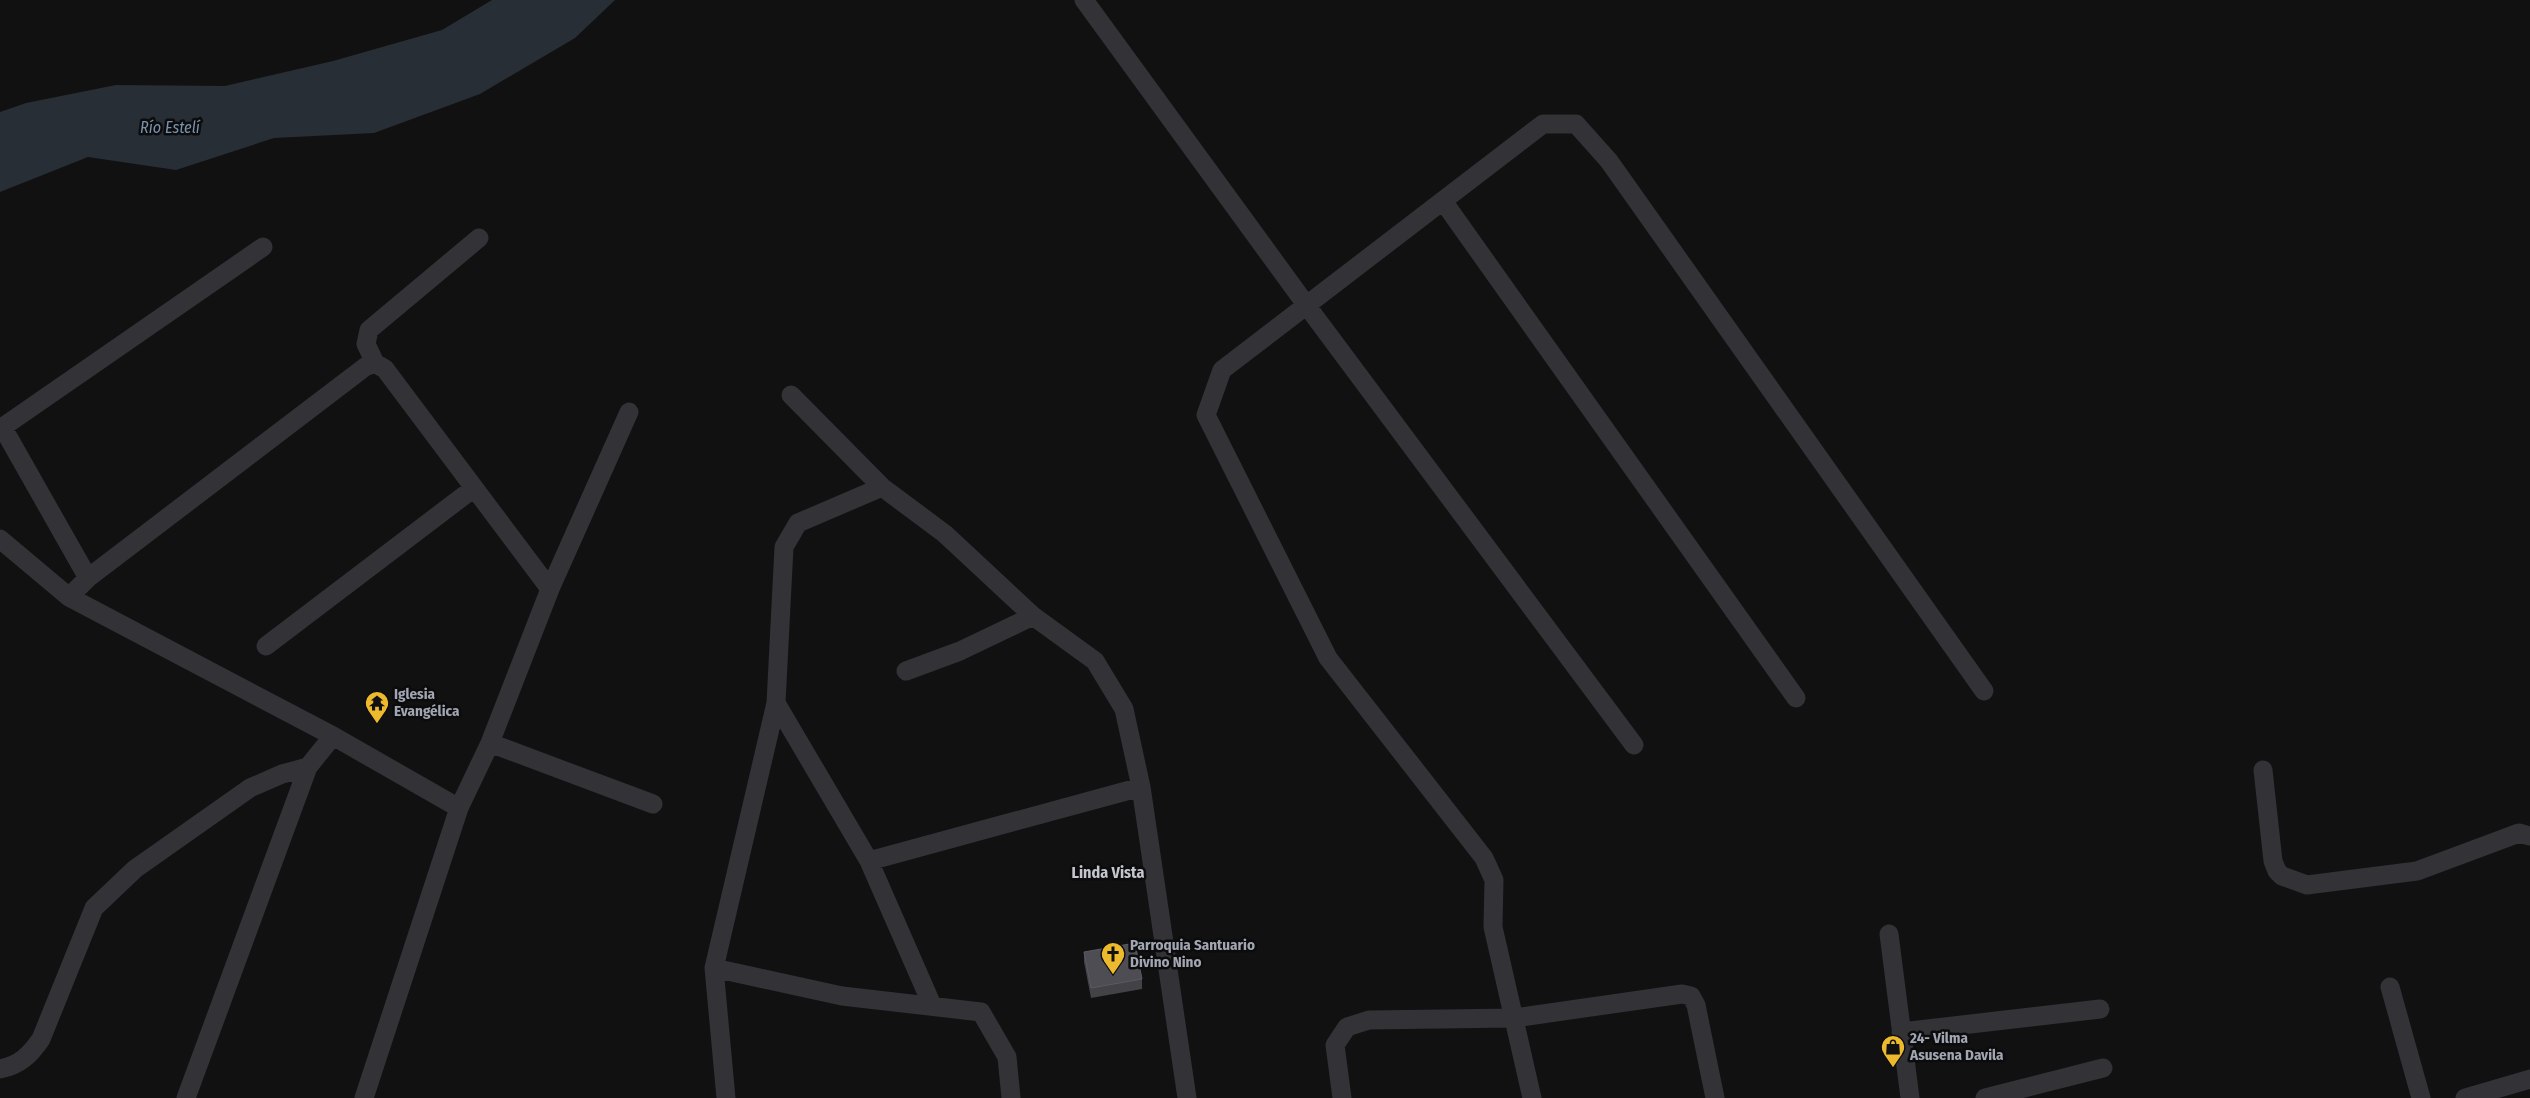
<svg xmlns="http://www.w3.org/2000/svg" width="2530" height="1098" font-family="'Fira Sans Condensed',sans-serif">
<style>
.water{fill:#282e35}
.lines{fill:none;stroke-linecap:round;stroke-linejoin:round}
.minor{stroke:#323237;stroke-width:19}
.wall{fill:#424247}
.building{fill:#4d4d53;stroke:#5a5b62}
.labels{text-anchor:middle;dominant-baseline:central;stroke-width:5;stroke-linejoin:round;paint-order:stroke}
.poi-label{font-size:15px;font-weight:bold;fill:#a2a6b3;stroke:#0c0c0d;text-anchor:start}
.water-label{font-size:16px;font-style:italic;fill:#7992ae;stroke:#0c0c0d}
.neighbourhood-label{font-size:16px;font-weight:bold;fill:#c3c6cf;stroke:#0c0c0d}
</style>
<rect width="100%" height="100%" fill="#111112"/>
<path class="water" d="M 492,0 L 615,0 L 575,38 L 480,94 L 374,133 L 274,138 L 176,170 L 88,157 L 0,192 L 0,112 L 26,103 L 116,85 L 225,86 L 333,61 L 442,30 Z"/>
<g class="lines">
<path class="minor" d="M 1084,0 L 1307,306 L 1634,745
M 1443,201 L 1796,698
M 375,363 L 366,344 L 369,330 L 479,238
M 791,395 L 882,487 L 945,534 L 1033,616 L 1095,661 L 1124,709 L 1141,787 L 1187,1098
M 3,428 L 88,578
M 0,429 L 263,247
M 0,539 L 69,597 L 333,736 L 459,808
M 69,597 L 88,578 L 365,367 L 375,363 L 385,369 L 550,589
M 266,646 L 474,488
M 906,671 L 960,651 L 1033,616
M 776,703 L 869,861 L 932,1005
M 490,743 L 653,804
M 2263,770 L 2273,861 L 2277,871 L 2282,876 L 2307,885 L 2417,871 L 2519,833 L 2530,836
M 869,861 L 1141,787
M 1889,934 L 1910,1098
M 714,968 L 842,996 L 981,1012 L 1007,1057 L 1011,1098
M 2390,987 L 2421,1098
M 1901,1032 L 2100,1009
M 0,1069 C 20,1065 30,1055 41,1039 L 94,908 L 135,869 L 250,788 L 282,774 L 308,767
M 186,1098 L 308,767 L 333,736
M 364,1098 L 459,808 L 490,743 L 550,589 L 629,412
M 726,1098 L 714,968 L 776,703 L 784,547 L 798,523 L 882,487
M 1342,1098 L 1335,1045 L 1347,1027 L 1369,1020 L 1514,1018 L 1682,994 L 1691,996 L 1696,1005 L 1715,1098
M 1532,1098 L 1493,927 L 1494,880 L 1484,858 L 1328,658 L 1206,415 L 1222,370 L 1543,124 L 1576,124 L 1609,161 L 1984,691
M 1985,1098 L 2103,1068
M 2465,1098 L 2530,1079"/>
</g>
<path class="wall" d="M 1084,952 L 1142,979 L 1142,989 L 1091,998 L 1084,962 Z"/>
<path class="building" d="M 1135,943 L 1142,979 L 1091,988 L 1084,952 Z"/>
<defs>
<g id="temple-pin" transform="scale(1.25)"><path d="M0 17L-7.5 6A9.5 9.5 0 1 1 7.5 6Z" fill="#edba2e" stroke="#0c0c0d"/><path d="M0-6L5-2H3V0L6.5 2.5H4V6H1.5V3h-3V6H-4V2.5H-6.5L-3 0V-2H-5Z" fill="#111"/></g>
<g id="church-pin" transform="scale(1.25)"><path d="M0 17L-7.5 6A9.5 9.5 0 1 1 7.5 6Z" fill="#edba2e" stroke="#0c0c0d"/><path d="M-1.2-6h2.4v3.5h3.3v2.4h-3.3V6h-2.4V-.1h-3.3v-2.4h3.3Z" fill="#111"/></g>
<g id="shop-pin" transform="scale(1.25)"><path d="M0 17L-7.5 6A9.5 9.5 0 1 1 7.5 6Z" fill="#edba2e" stroke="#0c0c0d"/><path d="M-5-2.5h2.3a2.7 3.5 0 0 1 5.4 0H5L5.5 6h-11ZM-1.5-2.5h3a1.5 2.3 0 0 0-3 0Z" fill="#111"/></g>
</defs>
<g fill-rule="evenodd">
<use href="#temple-pin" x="377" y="703"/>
<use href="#church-pin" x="1113" y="954"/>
<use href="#shop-pin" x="1893" y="1047"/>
</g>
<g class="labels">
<g class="poi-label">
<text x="394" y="694">Iglesia<tspan x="394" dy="17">Evangélica</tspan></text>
<text x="1130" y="945">Parroquia Santuario<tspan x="1130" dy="17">Divino Nino</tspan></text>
<text x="1910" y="1038">24- Vilma<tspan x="1910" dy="17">Asusena Davila</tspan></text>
</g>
<g class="water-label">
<text x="170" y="127">Río Estelí</text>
</g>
<g class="neighbourhood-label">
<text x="1108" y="872">Linda Vista</text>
</g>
</g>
</svg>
